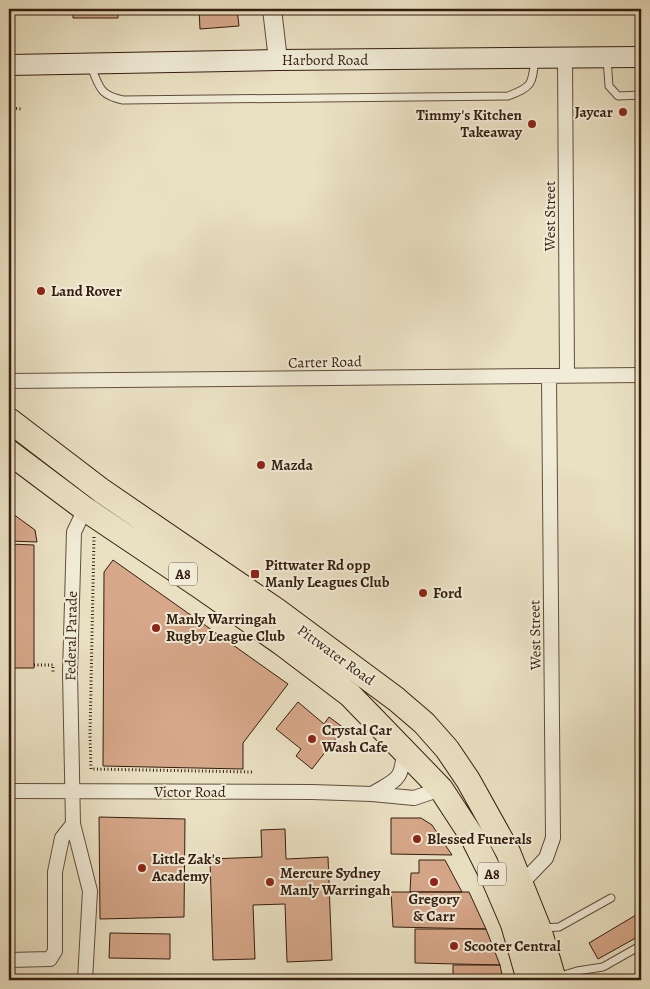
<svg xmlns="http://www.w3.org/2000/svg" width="650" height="989" font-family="Alegreya,serif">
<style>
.building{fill:#d6a789;stroke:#341d0f}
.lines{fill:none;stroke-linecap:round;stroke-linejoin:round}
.service-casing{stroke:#624e3c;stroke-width:9}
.minor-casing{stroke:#624e3c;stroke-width:16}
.tertiary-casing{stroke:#624e3c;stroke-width:20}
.secondary-casing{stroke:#341d0f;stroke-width:22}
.trunk-casing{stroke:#341d0f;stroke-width:26}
.path{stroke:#341d0f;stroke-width:3;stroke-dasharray:1 2.5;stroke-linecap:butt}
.service{stroke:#f1ecd8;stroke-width:7}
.minor{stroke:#f1ecd8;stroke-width:14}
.tertiary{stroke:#f1ecd8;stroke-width:18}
.secondary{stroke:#f1ecd8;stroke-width:20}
.trunk{stroke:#eae1c3;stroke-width:24}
.poi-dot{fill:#8f2418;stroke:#f1ecd8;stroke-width:2}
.labels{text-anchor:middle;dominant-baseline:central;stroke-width:4;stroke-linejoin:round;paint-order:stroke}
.shield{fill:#f1ecd8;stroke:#6d5b4b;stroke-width:1}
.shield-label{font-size:14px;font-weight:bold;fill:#341d0f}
.street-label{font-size:15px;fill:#341d0f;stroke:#f1ecd8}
.poi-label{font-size:15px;font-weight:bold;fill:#341d0f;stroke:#f1ecd8;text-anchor:start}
</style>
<rect width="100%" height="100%" fill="#eae1c3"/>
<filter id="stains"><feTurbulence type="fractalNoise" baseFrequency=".004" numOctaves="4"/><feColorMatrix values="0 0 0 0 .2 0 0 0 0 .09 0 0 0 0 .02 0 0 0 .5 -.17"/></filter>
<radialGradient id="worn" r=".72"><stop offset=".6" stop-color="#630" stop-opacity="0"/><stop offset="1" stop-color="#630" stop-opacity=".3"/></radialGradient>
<path class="building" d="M 23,9 L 54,9 L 54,10 L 47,10 L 47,14 L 31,13 L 32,11 L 23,10 Z
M 73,9 L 118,9 L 118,18 L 73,18 Z
M 125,9 L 142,9 L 142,12 L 125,12 Z
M 199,9 L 237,9 L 239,26 L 200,29 Z
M 9,511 L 35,530 L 37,542 L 9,541 Z
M 9,544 L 34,545 L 34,668 L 9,668 Z
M 113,560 L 288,684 L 243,743 L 243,769 L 103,766 L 104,572 Z
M 298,702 L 324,724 L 329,717 L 344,728 L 312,769 L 296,756 L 301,749 L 276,729 Z
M 99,817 L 185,819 L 184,917 L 100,919 Z
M 391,818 L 421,818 L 432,825 L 452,855 L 391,854 Z
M 285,829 L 286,859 L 328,857 L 332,960 L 287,962 L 285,904 L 253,905 L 255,959 L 213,960 L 210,859 L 262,857 L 261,830 Z
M 419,860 L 445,860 L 462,892 L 410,892 L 411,873 L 419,873 Z
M 391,892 L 469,892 L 486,929 L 393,927 Z
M 641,912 L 641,935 L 598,959 L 589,943 Z
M 415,929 L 486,929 L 500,965 L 415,963 Z
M 110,933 L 170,934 L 170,959 L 109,958 Z
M 453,965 L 500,965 L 503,980 L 453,980 Z"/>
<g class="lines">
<g class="service-casing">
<path id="service" d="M 607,58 L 609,86 L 618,96 L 641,95
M 91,67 C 100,87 99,95 123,100 L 508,96 C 533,87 532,84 535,58
M 542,928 L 559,927 L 611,898
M 557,977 L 577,971 L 603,967 L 640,946"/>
</g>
<g class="minor-casing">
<path id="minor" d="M 565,58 L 567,375
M 9,381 L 641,375
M 85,509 L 74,532 L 70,673 L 73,824 L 90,891 L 85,980
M 9,791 L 312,792 L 372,794 L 414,798 L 441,789
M 372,794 C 397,779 402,781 404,750
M 522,883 L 546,858 L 553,838 L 549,376
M 9,960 L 50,959 L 55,951 L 55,872 L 62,838 L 73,824"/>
</g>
<g class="tertiary-casing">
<path id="tertiary" d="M 272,9 L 278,60"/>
</g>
<g class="secondary-casing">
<path id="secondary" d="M 9,65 L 278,60 L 641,57"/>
</g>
<g class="trunk-casing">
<path id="trunk" d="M 9,420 L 102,491 L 276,610 L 396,699 L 424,723 L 447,749 L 468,780 L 508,852 L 539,929 L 554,980
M 9,452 L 85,509 L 201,587 L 280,642 L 350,695 L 441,789 L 473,838 L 495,882 L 513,924 L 529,980"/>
</g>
<path class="path" d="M 9,108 L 22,109
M 94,537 L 90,735 L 91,769 L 254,772
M 34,665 L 53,665 L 53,673"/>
<use href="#service" class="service"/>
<use href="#minor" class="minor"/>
<use href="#tertiary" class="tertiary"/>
<use href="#secondary" class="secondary"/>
<use href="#trunk" class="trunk"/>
</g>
<g class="poi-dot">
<circle cx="623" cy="112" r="5"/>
<circle cx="532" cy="124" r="5"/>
<circle cx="41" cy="291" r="5"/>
<circle cx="261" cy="465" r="5"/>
<rect x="250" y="569" width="10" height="10" rx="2.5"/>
<circle cx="423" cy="593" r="5"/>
<circle cx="156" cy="628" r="5"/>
<circle cx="312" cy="739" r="5"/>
<circle cx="417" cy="839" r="5"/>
<circle cx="142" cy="868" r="5"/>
<circle cx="270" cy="882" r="5"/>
<circle cx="434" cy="882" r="5"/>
<circle cx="454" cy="946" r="5"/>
</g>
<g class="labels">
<g class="shield">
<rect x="169" y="562.5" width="28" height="23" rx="4"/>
<rect x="478" y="862.5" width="28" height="23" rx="4"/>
</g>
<g class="shield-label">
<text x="183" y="574">A8</text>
<text x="492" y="874">A8</text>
</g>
<g class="street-label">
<text x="325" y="60">Harbord Road</text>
<text transform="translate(550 216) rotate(-90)">West Street</text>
<text transform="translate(325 362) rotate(-1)">Carter Road</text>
<text transform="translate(535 635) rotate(-91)">West Street</text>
<text transform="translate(71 636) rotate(-89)">Federal Parade</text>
<text transform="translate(336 655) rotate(36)">Pittwater Road</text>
<text x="190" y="792">Victor Road</text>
</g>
<g class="poi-label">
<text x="613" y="112" text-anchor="end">Jaycar</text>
<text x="522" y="115" text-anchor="end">Timmy's Kitchen<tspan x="522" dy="17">Takeaway</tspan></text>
<text x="51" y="291">Land Rover</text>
<text x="271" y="465">Mazda</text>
<text x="265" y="565">Pittwater Rd opp<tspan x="265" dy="17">Manly Leagues Club</tspan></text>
<text x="433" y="593">Ford</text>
<text x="166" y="619">Manly Warringah<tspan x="166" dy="17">Rugby League Club</tspan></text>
<text x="322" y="730">Crystal Car<tspan x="322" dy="17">Wash Cafe</tspan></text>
<text x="427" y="839">Blessed Funerals</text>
<text x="152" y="859">Little Zak's<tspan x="152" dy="17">Academy</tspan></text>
<text x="280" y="873">Mercure Sydney<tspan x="280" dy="17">Manly Warringah</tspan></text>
<text x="434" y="899" text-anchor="middle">Gregory<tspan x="434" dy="17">&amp; Carr</tspan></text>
<text x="464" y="946">Scooter Central</text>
</g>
</g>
<rect width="650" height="989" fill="none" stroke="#eae1c3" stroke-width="30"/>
<rect x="10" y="10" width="630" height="969" fill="none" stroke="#341d0f" stroke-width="2.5"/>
<rect x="15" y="15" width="620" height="959" fill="none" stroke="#341d0f"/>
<rect width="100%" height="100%" filter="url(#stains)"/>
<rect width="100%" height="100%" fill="url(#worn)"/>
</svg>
